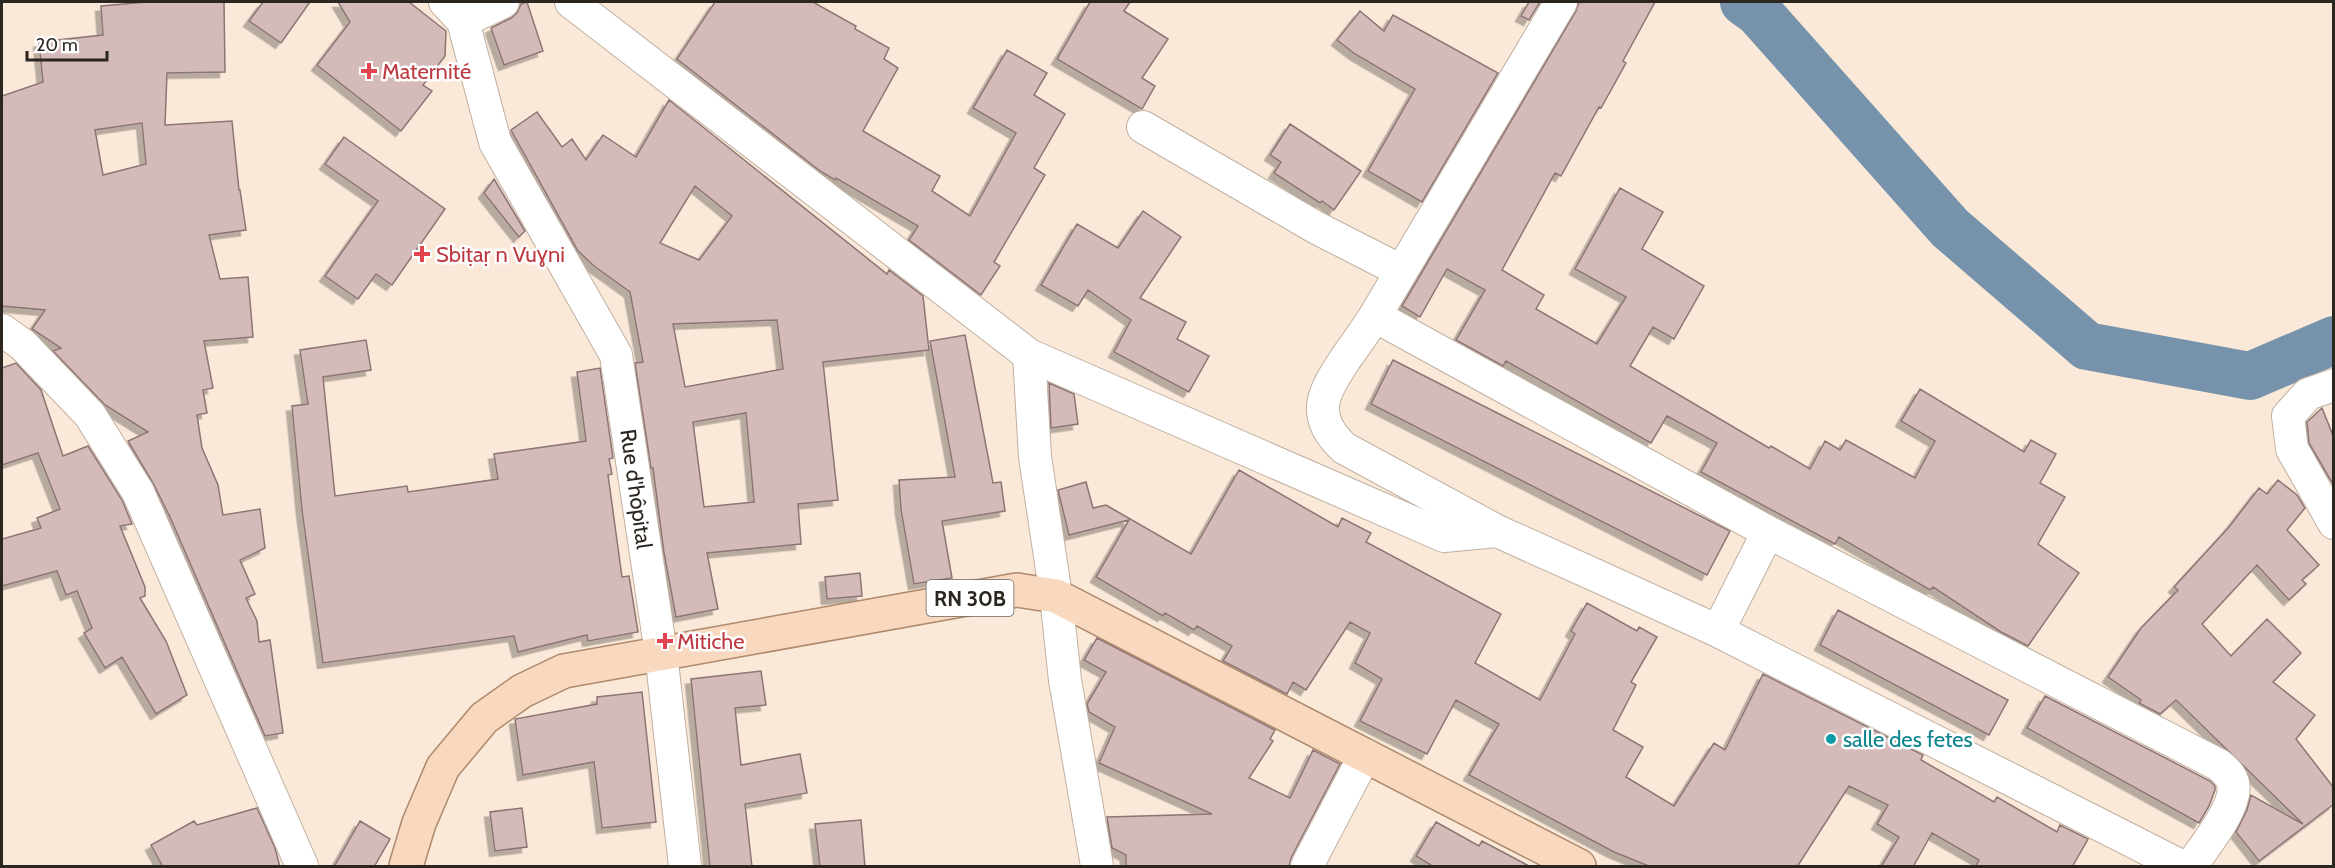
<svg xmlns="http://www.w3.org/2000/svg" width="2335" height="868" font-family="Cabin,sans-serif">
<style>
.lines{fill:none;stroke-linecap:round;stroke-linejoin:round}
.river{stroke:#7693ab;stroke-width:48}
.building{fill:#d4bbb9;stroke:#8c7574;stroke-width:1.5;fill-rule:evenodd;filter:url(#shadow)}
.minor-casing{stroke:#c0b0a1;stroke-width:34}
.major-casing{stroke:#ae896b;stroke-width:36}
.minor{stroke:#fff;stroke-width:32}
.major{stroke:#f8d8be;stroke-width:33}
.health-dot{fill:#e0444e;stroke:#fff;stroke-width:2}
.culture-dot{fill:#0f9aa8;stroke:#fff;stroke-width:2}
.labels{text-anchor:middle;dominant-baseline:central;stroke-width:5;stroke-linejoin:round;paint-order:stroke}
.shield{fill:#fff;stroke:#6b6763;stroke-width:1.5}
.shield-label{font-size:21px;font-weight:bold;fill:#2c2620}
.health-label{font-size:22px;fill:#be3a42;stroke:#fff;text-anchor:start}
.street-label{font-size:22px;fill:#2c2620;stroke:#fff}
.culture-label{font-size:22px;fill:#0d838f;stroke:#fff;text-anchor:start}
</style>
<defs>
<filter id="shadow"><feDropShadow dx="-5.5" dy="5.5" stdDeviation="0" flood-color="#0004"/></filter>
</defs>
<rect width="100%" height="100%" fill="#fae9d9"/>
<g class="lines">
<path class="river" d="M 1744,2 L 1759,13 L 1950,228 L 2087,346 L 2250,376 L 2334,340"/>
</g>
<path class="building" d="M 147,2 L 224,2 L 225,72 L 167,73 L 165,125 L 232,121 L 239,190 L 240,190 L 246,230 L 209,235 L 220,279 L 248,277 L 253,337 L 204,341 L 213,388 L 203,390 L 207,413 L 197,415 L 202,448 L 218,485 L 223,515 L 260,509 L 265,548 L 240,560 L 255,594 L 246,598 L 257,621 L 259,642 L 270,640 L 283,733 L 265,736 L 170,517 L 153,483 L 128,441 L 148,432 L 105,405 L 53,351 L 61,348 L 32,329 L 45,310 L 2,306 L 2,96 L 43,82 L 39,42 L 103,35 L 101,6 ZM 142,123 L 146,164 L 103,175 L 95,130 Z
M 263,2 L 310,2 L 281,43 L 249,21 Z
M 338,2 L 409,2 L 446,31 L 445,56 L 423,85 L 432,91 L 401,131 L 317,65 L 350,22 Z
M 527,2 L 543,51 L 504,65 L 491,28 L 511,18 L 517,13 L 521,4 Z
M 715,2 L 813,2 L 856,26 L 855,29 L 889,48 L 884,59 L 898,68 L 863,131 L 940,176 L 932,191 L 970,216 L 1016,133 L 973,108 L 1007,50 L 1047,73 L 1034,95 L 1065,114 L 1034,168 L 1045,175 L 994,262 L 1000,266 L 981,295 L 909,240 L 918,226 L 836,178 L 835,180 L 820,171 L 677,59 Z
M 1090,2 L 1130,2 L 1124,11 L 1168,39 L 1142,78 L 1155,86 L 1142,109 L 1057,59 Z
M 1529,2 L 1540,2 L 1529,20 L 1521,16 Z
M 1579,2 L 1655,2 L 1623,61 L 1626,63 L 1601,108 L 1599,107 L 1561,176 L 1555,173 L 1502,270 L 1544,295 L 1536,309 L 1597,344 L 1626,297 L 1575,269 L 1620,188 L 1663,212 L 1642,249 L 1704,286 L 1674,339 L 1653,327 L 1630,366 L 1769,448 L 1771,446 L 1810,469 L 1825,441 L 1840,450 L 1846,440 L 1915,478 L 1935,441 L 1901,421 L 1920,389 L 2024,452 L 2031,440 L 2056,454 L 2040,483 L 2065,497 L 2038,544 L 2079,573 L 2028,646 L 2001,632 L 1933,587 L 1930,590 L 1839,537 L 1835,544 L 1701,472 L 1717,443 L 1667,416 L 1651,443 L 1506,361 L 1503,366 L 1456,340 L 1485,290 L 1447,269 L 1420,317 L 1402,306 L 1576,11 Z
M 1360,11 L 1384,31 L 1393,15 L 1498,73 L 1422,202 L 1368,171 L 1415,89 L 1355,54 L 1337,40 Z
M 669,100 L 887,274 L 889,270 L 923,296 L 929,350 L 823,362 L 838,500 L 798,504 L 801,544 L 707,553 L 718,609 L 676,617 L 664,553 L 653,468 L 651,468 L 635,363 L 643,362 L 630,292 L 594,266 L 578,251 L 511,130 L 537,112 L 562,147 L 572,139 L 586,160 L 603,135 L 636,157 ZM 695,186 L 732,216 L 699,260 L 660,243 ZM 777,320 L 783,369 L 685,387 L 673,324 ZM 746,413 L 754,502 L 704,507 L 693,422 Z
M 1290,124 L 1361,171 L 1334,210 L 1322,201 L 1320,203 L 1274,173 L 1281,162 L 1270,155 Z
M 344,137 L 445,209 L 392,285 L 376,274 L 358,299 L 325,276 L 378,201 L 325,164 Z
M 494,179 L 525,231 L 519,237 L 484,193 Z
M 1143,211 L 1181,237 L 1140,298 L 1186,322 L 1177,339 L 1209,356 L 1189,392 L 1114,352 L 1131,320 L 1088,290 L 1078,306 L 1041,285 L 1077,224 L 1118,248 Z
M 965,335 L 993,483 L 1001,482 L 1005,511 L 942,521 L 952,578 L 914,584 L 901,510 L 899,480 L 955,477 L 930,341 Z
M 366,340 L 371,370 L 323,377 L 335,496 L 407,486 L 408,492 L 498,479 L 494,454 L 586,441 L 577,372 L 600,368 L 613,458 L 609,459 L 612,474 L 608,475 L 622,577 L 629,576 L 638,632 L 588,641 L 587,635 L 518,652 L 514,636 L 323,663 L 302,510 L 292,406 L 308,404 L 300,350 Z
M 1393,360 L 1730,531 L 1707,575 L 1371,404 Z
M 16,363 L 41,390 L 63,456 L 88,446 L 122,500 L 132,524 L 120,526 L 145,587 L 145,596 L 140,598 L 166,641 L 187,695 L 156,714 L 122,657 L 105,668 L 84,633 L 92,628 L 77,591 L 66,595 L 57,571 L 2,586 L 2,539 L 41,528 L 37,518 L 60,509 L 38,453 L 2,465 L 2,368 Z
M 1049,383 L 1074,394 L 1078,424 L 1051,428 Z
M 2322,408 L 2334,438 L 2334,486 L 2309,443 L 2307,422 Z
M 1239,470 L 1338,527 L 1342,518 L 1371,533 L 1366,542 L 1501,614 L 1475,663 L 1540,700 L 1575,634 L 1571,631 L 1587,603 L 1637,631 L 1639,627 L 1657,637 L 1631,682 L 1636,685 L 1613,730 L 1643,747 L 1626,777 L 1674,806 L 1714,743 L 1725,750 L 1763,674 L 1923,755 L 1921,760 L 1994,802 L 1997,797 L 2057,832 L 2060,825 L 2088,839 L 2072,867 L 1975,867 L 1979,860 L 1932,833 L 1913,867 L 1881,867 L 1899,837 L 1877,824 L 1888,805 L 1849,786 L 1797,867 L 1651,867 L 1614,852 L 1469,775 L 1499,724 L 1456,700 L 1427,754 L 1360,721 L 1382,679 L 1355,663 L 1370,633 L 1350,622 L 1306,690 L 1293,682 L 1287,694 L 1223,661 L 1232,646 L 1197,626 L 1194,630 L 1165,613 L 1163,616 L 1096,577 L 1129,520 L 1069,535 L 1058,490 L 1086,482 L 1093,508 L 1106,505 L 1191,554 Z
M 2278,480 L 2297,495 L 2305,508 L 2287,530 L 2319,565 L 2302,580 L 2306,584 L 2289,600 L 2257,565 L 2202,624 L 2231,656 L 2267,619 L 2301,653 L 2273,682 L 2315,715 L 2296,739 L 2334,788 L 2334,804 L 2259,861 L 2236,832 L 2247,810 L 2251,795 L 2303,824 L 2176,700 L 2160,714 L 2139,703 L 2141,700 L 2108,677 L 2141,628 L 2178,590 L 2174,587 L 2229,527 L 2259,488 L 2267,494 Z
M 860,573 L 862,596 L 827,599 L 825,577 Z
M 1838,610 L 2008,700 L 1989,735 L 1820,645 Z
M 1097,638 L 1275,730 L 1270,739 L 1273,741 L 1249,778 L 1290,798 L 1313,750 L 1340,764 L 1291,858 L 1289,867 L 1126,867 L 1126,855 L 1112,848 L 1107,817 L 1212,814 L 1099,763 L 1115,727 L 1089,712 L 1087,704 L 1106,672 L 1084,660 Z
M 761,671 L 766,705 L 735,708 L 741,765 L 800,754 L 807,793 L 745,804 L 752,867 L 710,867 L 691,679 Z
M 642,692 L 656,822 L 602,828 L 594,762 L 523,775 L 515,719 L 597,704 L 597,697 Z
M 2045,696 L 2210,781 L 2215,786 L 2215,790 L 2209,806 L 2199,823 L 2027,728 Z
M 257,808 L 275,848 L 280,867 L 163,867 L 151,845 L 194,821 L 197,825 Z
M 522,808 L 527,847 L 495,851 L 490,812 Z
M 861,820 L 865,867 L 820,867 L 815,824 Z
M 360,821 L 390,839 L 374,867 L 334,867 Z
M 1436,822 L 1479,846 L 1482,841 L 1531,867 L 1434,867 L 1416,856 Z"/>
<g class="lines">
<g class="minor-casing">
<path id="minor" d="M 445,2 L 463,21 L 495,142 L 616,355 L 661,653 L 685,866
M 571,2 L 1029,355
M 463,21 L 503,2
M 1143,127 L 1315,227 L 1401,271
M 1375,316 L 1561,2
M 2,330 L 23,345 L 90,415 L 138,492 L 302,866
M 2334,385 L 2308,394 L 2288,416 L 2292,449 L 2334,523
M 1497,531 L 1344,448 C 1309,415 1323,393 1346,358 C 1356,344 1366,330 1375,316 L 1768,532 L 2219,765 C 2225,770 2231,775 2233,783 C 2239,805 2203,848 2191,866
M 1718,631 L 1768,532
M 1097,866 L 1065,680 L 1056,596 L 1035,457 L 1029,355 L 1444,536 L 1497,531 L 1595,575 L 1718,631 L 2181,866
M 1307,866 L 1365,755"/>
</g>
<g class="major-casing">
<path id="major" d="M 406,866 L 419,823 L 443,767 L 484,718 L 522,691 L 564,671 L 1017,590 L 1056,596 L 1579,866"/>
</g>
<use href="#minor" class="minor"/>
<use href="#major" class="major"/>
</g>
<g class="health-dot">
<path d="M366 62h6v6h6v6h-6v6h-6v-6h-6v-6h6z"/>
<path d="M419 245h6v6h6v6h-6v6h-6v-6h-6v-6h6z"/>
<path d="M662 632h6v6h6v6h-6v6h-6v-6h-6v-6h6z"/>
</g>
<circle class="culture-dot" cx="1831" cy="739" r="6"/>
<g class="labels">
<rect class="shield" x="926.5" y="580" width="87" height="36" rx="4.5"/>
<g class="shield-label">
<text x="970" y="598">RN 30B</text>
</g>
<g class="health-label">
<text x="382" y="71">Maternité</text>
<text x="436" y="254">Sbiṭaṛ n Vuɣni</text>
<text x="677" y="641">Mitiche</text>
</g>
<g class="street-label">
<text transform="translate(636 489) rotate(82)">Rue d'hôpital</text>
</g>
<g class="culture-label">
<text x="1843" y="739">salle des fetes</text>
</g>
</g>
<rect width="2335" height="868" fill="none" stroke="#2c2620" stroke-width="6"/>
<path d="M27 51v9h80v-9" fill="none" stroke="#2c2620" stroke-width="3"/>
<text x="36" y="51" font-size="18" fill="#2c2620" stroke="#ffffff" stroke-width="4.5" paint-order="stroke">20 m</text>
</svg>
